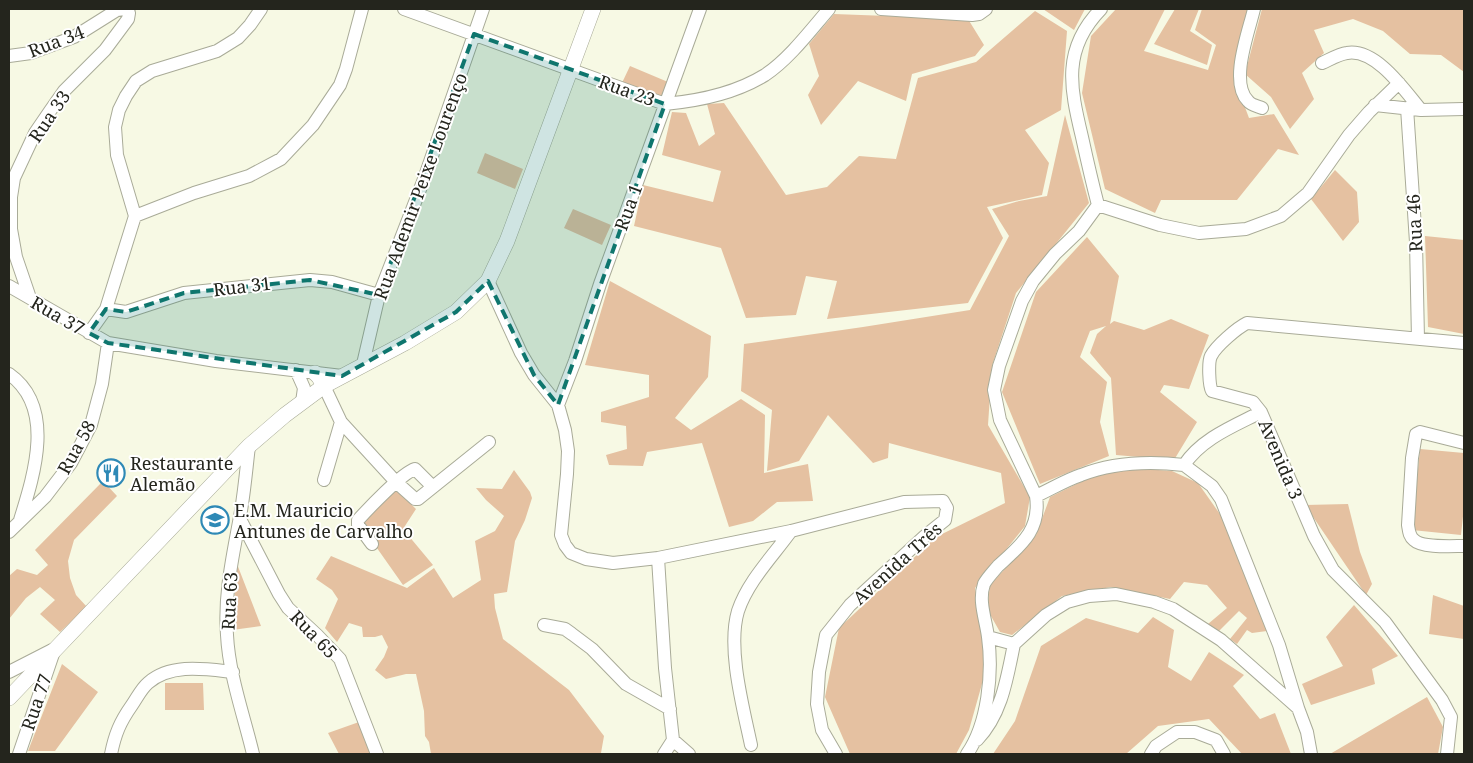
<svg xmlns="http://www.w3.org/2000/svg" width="1473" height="763" font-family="'Noto Serif',serif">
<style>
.green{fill:#e5c1a1}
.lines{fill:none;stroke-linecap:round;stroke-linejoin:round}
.minor-casing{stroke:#a9ab98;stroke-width:14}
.major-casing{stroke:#a9ab98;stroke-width:16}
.minor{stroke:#fff;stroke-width:12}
.major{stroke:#fff;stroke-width:15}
.marked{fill:#0f766e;fill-opacity:0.2;stroke:#0f766e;stroke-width:4;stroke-dasharray:10 6;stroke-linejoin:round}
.labels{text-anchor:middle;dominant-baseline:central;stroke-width:4;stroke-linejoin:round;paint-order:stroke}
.street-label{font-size:18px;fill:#24251d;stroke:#fff}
.poi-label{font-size:18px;fill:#24251d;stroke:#fff;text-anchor:start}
</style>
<rect width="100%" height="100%" fill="#f7f9e4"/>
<path class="green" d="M 1043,9 L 1085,9 L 1074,30 Z
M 1116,9 L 1165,9 L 1144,51 L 1208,70 L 1216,45 L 1195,30 L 1202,9 L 1248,9 L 1234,78 L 1249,118 L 1274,114 L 1299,155 L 1278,149 L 1237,200 L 1161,200 L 1155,213 L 1105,189 L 1082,93 L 1091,36 Z
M 1175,9 L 1199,9 L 1190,31 L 1212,45 L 1207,65 L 1154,44 Z
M 1262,9 L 1464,9 L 1464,72 L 1441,55 L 1410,54 L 1383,31 L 1353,19 L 1314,30 L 1324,53 L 1302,73 L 1314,99 L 1290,129 L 1271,97 L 1245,74 Z
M 1035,11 L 1067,31 L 1061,110 L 1025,130 L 1049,163 L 1042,195 L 987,207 L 1003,238 L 968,303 L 827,319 L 837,281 L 806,276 L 796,315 L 746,318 L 721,248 L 634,226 L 643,185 L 713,202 L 721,171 L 662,155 L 672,112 L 686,113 L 699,146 L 715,134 L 707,104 L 724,103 L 786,195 L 827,187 L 859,156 L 896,159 L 918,78 L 976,62 Z
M 834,14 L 968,19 L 984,45 L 975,56 L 912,74 L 906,101 L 858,81 L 821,125 L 808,95 L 819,76 L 809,44 Z
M 630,66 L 668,82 L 659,101 L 621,85 Z
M 1065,115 L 1089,203 L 1016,293 L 992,366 L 988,425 L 1030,497 L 1025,526 L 975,588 L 989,659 L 969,730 L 956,754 L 850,754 L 825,697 L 839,628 L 936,537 L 1005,503 L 1001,473 L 889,443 L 888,458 L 873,463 L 828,415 L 799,461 L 767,471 L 772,410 L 741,391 L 744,344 L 863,327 L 970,310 L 1009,236 L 992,209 L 1019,201 L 1047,196 Z
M 485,153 L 523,169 L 515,189 L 477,173 Z
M 1335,170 L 1357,192 L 1359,222 L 1343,241 L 1311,199 Z
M 573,209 L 611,225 L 602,245 L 564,228 Z
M 1425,236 L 1464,240 L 1464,334 L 1428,327 Z
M 1087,237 L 1119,276 L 1110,324 L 1114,321 L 1144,330 L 1171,319 L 1209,335 L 1189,389 L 1164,385 L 1160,392 L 1197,422 L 1174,460 L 1116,455 L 1111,378 L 1090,353 L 1097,334 L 1106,326 L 1090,331 L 1080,357 L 1107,382 L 1100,422 L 1109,456 L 1040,484 L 1002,392 L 1036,292 Z
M 610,281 L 711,336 L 708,377 L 675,418 L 691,430 L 741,399 L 765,415 L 764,473 L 808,464 L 813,501 L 777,502 L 753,521 L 729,527 L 702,443 L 647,452 L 643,466 L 609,465 L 606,455 L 627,449 L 626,426 L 601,422 L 601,412 L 649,397 L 649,375 L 585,365 Z
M 1420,449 L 1464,453 L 1464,507 L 1461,535 L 1412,530 Z
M 1131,468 L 1172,471 L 1198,483 L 1222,517 L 1267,631 L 1252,633 L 1247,630 L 1237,644 L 1230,639 L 1247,618 L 1239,611 L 1218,632 L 1208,624 L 1227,608 L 1207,585 L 1184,582 L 1170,599 L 1111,587 L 1062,596 L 1012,635 L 1000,632 L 987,609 L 990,585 L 1036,535 L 1050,497 L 1101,472 Z
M 514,470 L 530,492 L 532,498 L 525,520 L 515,541 L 507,592 L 494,594 L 495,608 L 503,639 L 569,690 L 604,736 L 601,753 L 603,754 L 431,754 L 429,742 L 425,736 L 424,711 L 416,674 L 406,674 L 386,679 L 375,670 L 384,657 L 388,647 L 382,635 L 375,637 L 363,637 L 362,627 L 349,623 L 337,642 L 325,628 L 338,599 L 332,590 L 316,579 L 331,556 L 407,588 L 434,568 L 453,598 L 481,580 L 475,541 L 495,531 L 504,516 L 486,500 L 476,488 L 502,489 Z
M 103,481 L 117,496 L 74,540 L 68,561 L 70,578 L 76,595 L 87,607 L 60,632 L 40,614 L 55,600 L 40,587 L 26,598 L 9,619 L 9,576 L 17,569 L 37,575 L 48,565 L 35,550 Z
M 396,490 L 416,509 L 403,529 L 433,565 L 403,585 L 372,541 L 361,523 Z
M 1348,504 L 1360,552 L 1372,584 L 1366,595 L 1305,505 Z
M 237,564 L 261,626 L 232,630 Z
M 1433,595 L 1464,606 L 1464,639 L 1429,634 Z
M 1354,605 L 1398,656 L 1372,669 L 1375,684 L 1311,705 L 1302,684 L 1343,666 L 1326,637 Z
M 1153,617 L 1174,630 L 1168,667 L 1191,681 L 1209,652 L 1244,675 L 1233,686 L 1260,719 L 1275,713 L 1291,754 L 1242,754 L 1209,719 L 1158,726 L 1126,754 L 993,754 L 1015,721 L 1041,646 L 1086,618 L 1138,633 Z
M 62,664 L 98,692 L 55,751 L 28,751 Z
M 165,683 L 203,683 L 204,710 L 165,710 Z
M 1427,697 L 1443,727 L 1438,754 L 1330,754 Z
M 359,722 L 370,754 L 339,754 L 328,733 Z"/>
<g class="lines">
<g class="minor-casing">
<path id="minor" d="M 404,9 L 665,104 C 698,101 736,93 765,75 C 789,59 810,31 829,9
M 881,9 L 972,15 L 979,14 L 986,9
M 1254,9 C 1249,31 1229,82 1248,101 C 1251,105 1257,106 1262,108
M 9,56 L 31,53 L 74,37 L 117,10 L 124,9 L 129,13 L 128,19 L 105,50 L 64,91 L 50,111 L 35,133 L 14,178 L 11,197 L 11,229 L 16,257 L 30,298
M 1322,63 C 1329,60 1339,54 1347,53 C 1376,48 1405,91 1421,110
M 1375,105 L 1421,110 L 1464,109
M 1407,108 L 1416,242 L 1418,339
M 1098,205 L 1160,225 L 1199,233 L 1246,229 L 1281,216 L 1308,193 L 1349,135 L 1369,112 L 1399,83
M 135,216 L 194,193 L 249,176 L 281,159 L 313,125 L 340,85 L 346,69 L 362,9
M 488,281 L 521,353 L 534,375 L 558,405 L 565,430 L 568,451 L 567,474 L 561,535 L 565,545 L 571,553 L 586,559 L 613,563 L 658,558 L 665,668 L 673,740 L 689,754
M 9,286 L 108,343 L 216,361 L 342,376
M 106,309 L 126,312 L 184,293 L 310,280 L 332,282 L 379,295
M 89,333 L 106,309 L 135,216 L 117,155 L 115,127 L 119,110 L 126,96 L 136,81 L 152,71 L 217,51 L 238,38 L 250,25 L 261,9
M 363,364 L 379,295 L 424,179 L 483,9
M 296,370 L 304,388 L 302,402
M 9,374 C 56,407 34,475 20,520
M 324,386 L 341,422 L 396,482 L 415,499 L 418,499 L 489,442
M 558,405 L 575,361 L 600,284 L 700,9
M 1261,412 C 1234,426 1202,438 1184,465 L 1212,486 L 1221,499 L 1279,645 L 1298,708
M 1464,443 L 1420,432 L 1416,434 L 1412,458 L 1408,525 C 1409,531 1409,536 1414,540 C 1422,548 1452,546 1464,546
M 249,446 C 246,471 244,497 239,522 C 232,560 224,596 227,635 C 229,675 244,716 253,754
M 324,480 L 341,422
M 1036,496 C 1051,489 1066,480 1081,475 C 1114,462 1149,461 1184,465
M 240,519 L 279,594 L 288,608 L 317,635 L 340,659 L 377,754
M 9,532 L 45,497 L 71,463 L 91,425 L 102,384 L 108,343
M 372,544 L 358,525 L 358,520 C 368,509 402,473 415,469 L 433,487
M 658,558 L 791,531 L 904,502 L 943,501 L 947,508 L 945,520 L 925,536 L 850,605 L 826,635 L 819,672 L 817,704 L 822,730 L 836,754
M 544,625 L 565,629 L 572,634 L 592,649 L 626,684 L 670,709
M 988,637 L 1014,644 L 1046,615 L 1067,602 L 1089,596 L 1116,594 L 1154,602 L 1173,609 L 1221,640 L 1298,708 L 1307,732 L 1311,754
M 9,672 L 52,650
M 977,740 C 1002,714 1007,678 1014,644
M 751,745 C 743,707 727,648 738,611 C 748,581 773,556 791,531
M 19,754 L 53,654
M 111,754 C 115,734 120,722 132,705 C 137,698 141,689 148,683 C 171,663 205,669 233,672
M 664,754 L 673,740
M 967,754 C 988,724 993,673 988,637 C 986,620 978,601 984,584 C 987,578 994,571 998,566 C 1021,545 1041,530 1036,496 L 1000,420 L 994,390 L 999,366 L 1022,301 L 1033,281 L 1055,254 L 1079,231 L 1098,205 C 1092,182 1087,160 1082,137 C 1070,87 1062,49 1101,9
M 1151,754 L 1156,746 L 1177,732 L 1195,732 L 1216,740 L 1224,754
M 1447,754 L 1451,717 L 1442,700 L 1385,622 L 1333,570 L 1314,536 L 1261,412 L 1253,402 L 1212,391 C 1209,386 1208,362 1211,356 C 1216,346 1237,328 1247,323 L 1464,343"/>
</g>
<g class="major-casing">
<path id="major" d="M 315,373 L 319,377 L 324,386
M 9,698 L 249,446 L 285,415 L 324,386 L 405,343 L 456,312 L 488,281 L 507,241 L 593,9"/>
</g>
<use href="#minor" class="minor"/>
<use href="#major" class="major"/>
</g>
<path class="marked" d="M 474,34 L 665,104 L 558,405 L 534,375 L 488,281 L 456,312 L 342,376 L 108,343 L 89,333 L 106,309 L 126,312 L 184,293 L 310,280 L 379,295 Z"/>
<defs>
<g id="restaurant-ring" transform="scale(1.4375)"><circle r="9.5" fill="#fff" stroke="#2e89b6" stroke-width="1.5"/><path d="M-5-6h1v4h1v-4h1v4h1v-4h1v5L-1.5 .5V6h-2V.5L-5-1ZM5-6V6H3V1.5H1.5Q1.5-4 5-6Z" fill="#2e89b6"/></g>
<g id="school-ring" transform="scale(1.4375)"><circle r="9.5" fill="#fff" stroke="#2e89b6" stroke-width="1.5"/><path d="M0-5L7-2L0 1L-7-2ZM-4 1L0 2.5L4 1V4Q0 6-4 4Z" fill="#2e89b6"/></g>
</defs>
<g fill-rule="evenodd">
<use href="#restaurant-ring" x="111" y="473"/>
<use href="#school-ring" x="215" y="520"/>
</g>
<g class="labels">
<g class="street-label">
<text transform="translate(56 41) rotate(-21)">Rua 34</text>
<text transform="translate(627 90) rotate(20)">Rua 23</text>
<text transform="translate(49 116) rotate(-56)">Rua 33</text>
<text transform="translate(420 186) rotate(-70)">Rua Ademir Peixe Lourenço</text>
<text transform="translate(628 207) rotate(-70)">Rua 1</text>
<text transform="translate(1414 223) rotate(-93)">Rua 46</text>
<text transform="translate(242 286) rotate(-7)">Rua 31</text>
<text transform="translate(58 315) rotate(30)">Rua 37</text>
<text transform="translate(76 447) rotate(-61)">Rua 58</text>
<text transform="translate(1281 459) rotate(67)">Avenida 3</text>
<text transform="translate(897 563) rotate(-42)">Avenida Três</text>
<text transform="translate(229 601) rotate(-87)">Rua 63</text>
<text transform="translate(314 634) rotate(46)">Rua 65</text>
<text transform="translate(36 702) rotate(-71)">Rua 77</text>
</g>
<g class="poi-label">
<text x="130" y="463">Restaurante<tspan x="130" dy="21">Alemão</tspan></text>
<text x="234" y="510">E.M. Mauricio<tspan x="234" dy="21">Antunes de Carvalho</tspan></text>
</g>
</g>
<rect width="1473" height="763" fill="none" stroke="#24251d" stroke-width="20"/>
</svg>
